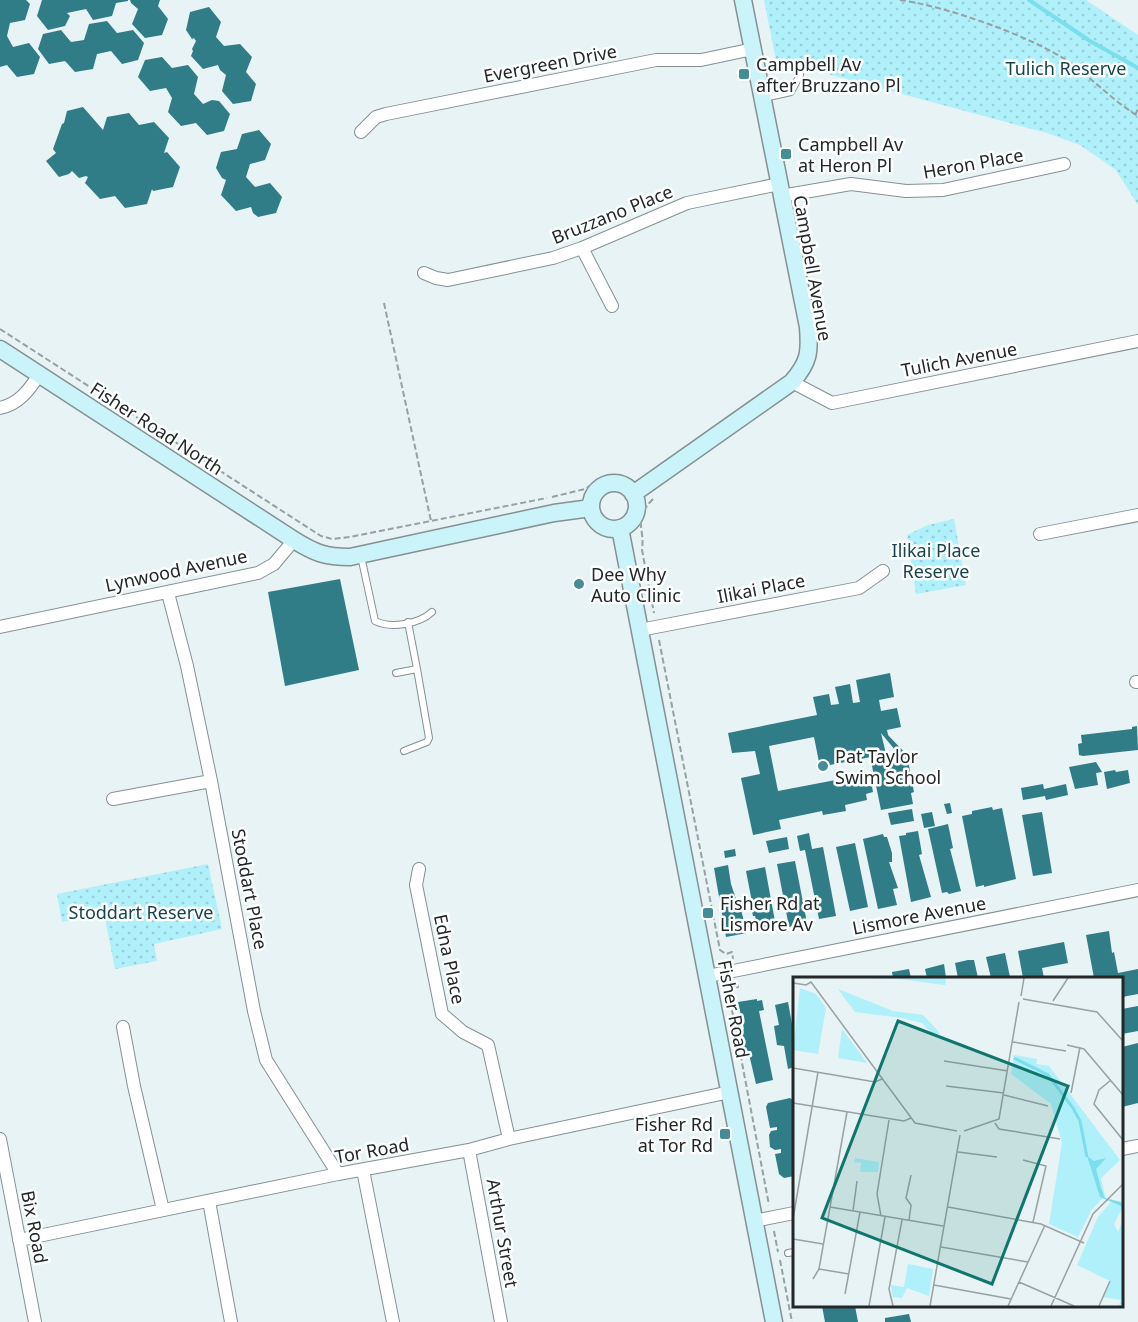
<svg xmlns="http://www.w3.org/2000/svg" width="1138" height="1322" font-family="'Noto Sans',sans-serif">
<style>
.park{fill:url(#park-dots)}
.lines{fill:none;stroke-linecap:round;stroke-linejoin:round}
.stream{stroke:#7cdeed;stroke-width:4}
.building{fill:#307c87}
.lane-casing{stroke:#869092;stroke-width:8}
.street-casing{stroke:#869092;stroke-width:14}
.secondary-casing{stroke:#869092;stroke-width:19}
.path{stroke:#98a0a1;stroke-width:2;stroke-dasharray:6 3;stroke-linecap:butt}
.lane{stroke:#fff;stroke-width:6}
.street{stroke:#fff;stroke-width:12}
.secondary{stroke:#caf4fa;stroke-width:16}
.poi-dot{fill:#468c97;stroke:#fcfefe;stroke-width:2}
.labels{text-anchor:middle;dominant-baseline:central;stroke-width:5;stroke-linejoin:round;paint-order:stroke}
.street-label{font-size:18px;fill:#232728;stroke:#fcfefe}
.poi-label{font-size:18px;fill:#232728;stroke:#fcfefe;text-anchor:start}
.park-label{font-size:18px;fill:#17444b;stroke:#fcfefe}
.inset-river{fill:none;stroke:#7cdeed;stroke-width:3}
.inset-road{fill:none;stroke:#99a1a2;stroke-width:1.5}
.view{fill:#0f766e;fill-opacity:0.15;stroke:#0f766e;stroke-width:3}
.inset-edge{fill:none;stroke:#232728;stroke-width:3}
</style>
<defs>
<pattern id="park-dots" width="8" height="8" patternUnits="userSpaceOnUse" patternTransform="scale(1.5)"><rect width="8" height="8" fill="#aff0fa"/><path d="M2 2h.1M6 6h.1" fill="none" stroke="#96ced6" stroke-width="1.8" stroke-linecap="round"/></pattern>
</defs>
<rect width="100%" height="100%" fill="#e7f3f4"/>
<path class="park" d="M 764,0 L 1086,0 L 1138,35 L 1138,205 L 1116,170 L 1080,145 L 1047,133 L 776,60 Z
M 954,519 L 966,585 L 916,594 L 907,535 L 928,525 Z
M 208,864 L 222,929 L 154,944 L 157,961 L 115,969 L 104,913 L 62,922 L 57,894 Z"/>
<g class="lines">
<path class="stream" d="M 1029,0 L 1090,41 L 1138,68"/>
</g>
<path class="building" d="M 0,0 L 26,0 L 30,4 L 25,20 L 10,23 L 7,36 L 13,47 L 29,43 L 40,57 L 34,74 L 17,77 L 7,65 L 0,67 Z
M 42,0 L 128,0 L 128,1 L 116,3 L 112,16 L 93,20 L 86,9 L 67,13 L 70,16 L 65,26 L 48,30 L 37,16 Z
M 130,0 L 160,0 L 158,6 L 168,19 L 162,35 L 145,38 L 132,24 L 138,9 L 131,3 Z
M 209,7 L 221,22 L 216,37 L 224,46 L 240,44 L 252,57 L 246,72 L 256,84 L 251,101 L 233,104 L 222,91 L 226,75 L 220,70 L 218,65 L 203,69 L 191,56 L 193,51 L 192,49 L 196,41 L 194,38 L 192,39 L 186,30 L 190,12 Z
M 107,21 L 117,33 L 133,30 L 144,43 L 138,60 L 122,64 L 111,51 L 97,54 L 93,69 L 75,72 L 65,61 L 49,64 L 38,49 L 43,34 L 61,30 L 71,42 L 84,40 L 89,24 Z
M 162,57 L 172,68 L 188,65 L 198,77 L 194,94 L 203,104 L 212,100 L 219,101 L 230,114 L 224,131 L 207,135 L 196,123 L 181,126 L 168,112 L 172,98 L 166,88 L 150,91 L 138,77 L 145,60 Z
M 83,107 L 103,130 L 107,117 L 129,113 L 139,125 L 154,122 L 169,138 L 164,153 L 167,152 L 180,167 L 173,187 L 153,191 L 152,189 L 147,204 L 125,208 L 115,196 L 100,199 L 85,183 L 88,177 L 86,176 L 79,178 L 72,171 L 69,174 L 59,177 L 46,161 L 56,153 L 53,149 L 62,124 L 64,123 L 67,111 Z
M 259,130 L 271,144 L 265,160 L 250,164 L 246,177 L 255,187 L 270,183 L 282,197 L 276,213 L 258,217 L 253,213 L 251,207 L 236,211 L 221,195 L 226,180 L 222,178 L 216,168 L 221,152 L 237,149 L 242,134 Z
M 340,579 L 359,670 L 285,686 L 268,592 Z
M 890,673 L 894,697 L 879,700 L 881,711 L 897,708 L 901,727 L 887,730 L 888,735 L 907,755 L 914,792 L 911,793 L 913,804 L 881,810 L 871,761 L 900,756 L 881,733 L 886,754 L 820,767 L 814,737 L 769,746 L 778,791 L 862,775 L 864,783 L 871,781 L 873,792 L 866,794 L 867,800 L 845,805 L 846,811 L 823,815 L 822,811 L 779,820 L 781,829 L 753,835 L 741,778 L 760,774 L 755,751 L 732,753 L 728,733 L 817,715 L 813,697 L 829,694 L 831,705 L 839,704 L 835,687 L 850,684 L 853,703 L 860,702 L 856,680 Z
M 1137,726 L 1138,750 L 1083,756 L 1079,755 L 1078,744 L 1082,743 L 1081,735 L 1132,729 L 1132,727 Z
M 1096,762 L 1102,772 L 1096,773 L 1098,785 L 1075,789 L 1069,767 Z
M 1115,770 L 1116,772 L 1128,770 L 1130,783 L 1107,789 L 1104,772 Z
M 1043,784 L 1044,789 L 1066,784 L 1068,795 L 1046,800 L 1045,796 L 1023,800 L 1021,788 Z
M 950,803 L 952,813 L 947,814 L 944,804 Z
M 992,807 L 993,810 L 1002,808 L 1016,879 L 984,887 L 984,885 L 976,887 L 962,816 L 972,814 L 972,811 Z
M 912,809 L 914,821 L 891,825 L 888,813 Z
M 932,812 L 935,826 L 924,828 L 921,814 Z
M 1042,812 L 1052,873 L 1033,876 L 1022,815 Z
M 948,824 L 953,848 L 950,849 L 961,891 L 949,894 L 947,892 L 942,893 L 928,829 Z
M 918,831 L 922,854 L 919,855 L 931,897 L 911,902 L 899,836 L 906,835 L 906,833 Z
M 809,833 L 812,849 L 823,847 L 836,916 L 819,919 L 805,850 L 800,851 L 797,836 Z
M 883,834 L 884,837 L 887,837 L 892,853 L 892,862 L 889,862 L 898,888 L 893,889 L 897,905 L 878,909 L 863,839 Z
M 787,837 L 789,849 L 769,853 L 766,841 Z
M 855,843 L 868,907 L 850,911 L 836,847 Z
M 735,849 L 736,856 L 725,858 L 724,851 Z
M 795,861 L 807,923 L 789,927 L 777,864 Z
M 728,865 L 731,884 L 737,902 L 739,902 L 747,933 L 726,937 L 714,868 Z
M 765,867 L 776,927 L 759,931 L 755,916 L 753,916 L 750,903 L 752,902 L 746,871 Z
M 1109,931 L 1112,953 L 1114,952 L 1118,973 L 1138,969 L 1138,994 L 1122,997 L 1122,978 L 1094,978 L 1086,935 Z
M 1064,942 L 1068,963 L 1042,968 L 1044,978 L 1023,978 L 1018,951 Z
M 1005,953 L 1010,977 L 991,978 L 986,957 Z
M 968,960 L 974,960 L 978,978 L 958,978 L 955,963 Z
M 944,964 L 946,978 L 927,978 L 925,969 Z
M 909,969 L 911,978 L 893,978 L 892,972 Z
M 757,999 L 757,1001 L 762,1000 L 764,1010 L 759,1011 L 773,1080 L 756,1084 L 749,1054 L 746,1055 L 742,1039 L 742,1030 L 744,1029 L 738,1002 Z
M 788,1002 L 794,1035 L 794,1067 L 788,1069 L 784,1046 L 777,1045 L 774,1026 L 779,1025 L 775,1005 Z
M 1138,1006 L 1138,1031 L 1122,1034 L 1122,1009 Z
M 1138,1043 L 1138,1103 L 1122,1107 L 1122,1047 Z
M 790,1098 L 794,1101 L 794,1176 L 784,1178 L 779,1174 L 775,1154 L 781,1153 L 781,1149 L 775,1150 L 770,1147 L 769,1135 L 771,1131 L 777,1130 L 777,1127 L 770,1128 L 766,1107 L 768,1103 Z
M 822,1306 L 855,1306 L 858,1322 L 825,1322 Z
M 909,1314 L 911,1322 L 885,1322 L 885,1318 Z"/>
<g class="lines">
<g class="lane-casing">
<path id="lane" d="M 764,98 L 791,92 L 800,75
M 361,556 L 375,621 C 391,629 419,624 432,612
M 396,673 L 417,669 L 408,622
M 404,751 L 427,742 L 429,738 L 417,669
M 788,1253 L 794,1252"/>
</g>
<g class="street-casing">
<path id="street" d="M 361,132 L 376,117 L 386,114 L 656,60 L 701,60 L 753,49
M 781,196 L 851,184 L 906,191 L 943,190 L 1064,164
M 582,248 L 612,306
M 424,273 L 436,278 L 448,280 L 553,258 L 582,248 L 687,203 L 779,184
M 792,382 L 832,403 L 1138,341
M 0,408 C 19,404 29,390 39,375
M 1040,534 L 1138,515
M 168,593 L 187,666 L 211,781 L 254,1011 L 266,1060 L 338,1174
M 0,627 L 258,573 L 274,564 L 294,540
M 640,630 L 859,588 L 883,571
M 1136,682 L 1138,682
M 113,799 L 211,781
M 419,869 L 416,885 L 442,1014 L 463,1032 L 488,1045 L 509,1139
M 708,976 L 1138,890
M 123,1027 L 134,1086 L 163,1210
M 0,1139 L 35,1322
M 1122,1149 L 1138,1146
M 469,1150 L 501,1322
M 363,1170 L 393,1322
M 209,1201 L 231,1322
M 754,1221 L 794,1213
M 19,1240 L 338,1174 L 469,1150 L 509,1139 L 730,1092"/>
</g>
<g class="secondary-casing">
<path id="secondary" d="M 0,349 L 294,540 C 315,553 325,557 350,557 L 554,513 L 591,508
M591 506a23 23 0 1 1 46 0a23 23 0 1 1-46 0Z
M 633,494 L 792,382 C 809,362 810,353 808,327 L 743,0
M 620,528 L 774,1322"/>
</g>
<path class="path" d="M 900,0 C 945,6 1031,36 1069,62 C 1093,79 1113,101 1138,116
M 1135,115 L 1138,109
M 384,303 L 431,521
M 0,329 L 321,536 L 332,539 L 350,537 L 547,498
M 552,497 L 585,489 L 600,479 L 629,477
M 653,499 C 632,521 645,525 642,550 L 654,613
M 659,640 L 720,950 L 726,954 L 732,952 L 733,959
M 737,983 L 738,987 L 728,989 L 769,1205
M 774,1231 L 778,1252
M 780,1260 L 792,1322"/>
<use href="#lane" class="lane"/>
<use href="#street" class="street"/>
<use href="#secondary" class="secondary"/>
</g>
<g class="poi-dot">
<rect x="738" y="68" width="12" height="12" rx="3"/>
<rect x="780" y="148" width="12" height="12" rx="3"/>
<circle cx="579" cy="584" r="6"/>
<circle cx="823" cy="766" r="6"/>
<rect x="702" y="907" width="12" height="12" rx="3"/>
<rect x="719" y="1128" width="12" height="12" rx="3"/>
</g>
<g class="labels">
<g class="street-label">
<text transform="translate(550 63) rotate(-11)">Evergreen Drive</text>
<text transform="translate(973 163) rotate(-10)">Heron Place</text>
<text transform="translate(612 214) rotate(-22)">Bruzzano Place</text>
<text transform="translate(813 268) rotate(80)">Campbell Avenue</text>
<text transform="translate(959 359) rotate(-11)">Tulich Avenue</text>
<text transform="translate(157 428) rotate(33)">Fisher Road North</text>
<text transform="translate(176 570) rotate(-12)">Lynwood Avenue</text>
<text transform="translate(761 588) rotate(-11)">Ilikai Place</text>
<text transform="translate(250 889) rotate(79)">Stoddart Place</text>
<text transform="translate(919 915) rotate(-11)">Lismore Avenue</text>
<text transform="translate(450 959) rotate(78)">Edna Place</text>
<text transform="translate(734 1009) rotate(79)">Fisher Road</text>
<text transform="translate(372 1150) rotate(-10)">Tor Road</text>
<text transform="translate(35 1227) rotate(79)">Bix Road</text>
<text transform="translate(503 1233) rotate(80)">Arthur Street</text>
</g>
<g class="poi-label">
<text x="756" y="64">Campbell Av<tspan x="756" dy="21">after Bruzzano Pl</tspan></text>
<text x="798" y="144">Campbell Av<tspan x="798" dy="21">at Heron Pl</tspan></text>
<text x="591" y="574">Dee Why<tspan x="591" dy="21">Auto Clinic</tspan></text>
<text x="835" y="756">Pat Taylor<tspan x="835" dy="21">Swim School</tspan></text>
<text x="720" y="903">Fisher Rd at<tspan x="720" dy="21">Lismore Av</tspan></text>
<text x="713" y="1124" text-anchor="end">Fisher Rd<tspan x="713" dy="21">at Tor Rd</tspan></text>
</g>
<g class="park-label">
<text x="1066" y="68">Tulich Reserve</text>
<text x="936" y="550">Ilikai Place<tspan x="936" dy="21">Reserve</tspan></text>
<text x="141" y="912">Stoddart Reserve</text>
</g>
</g>
<g transform="translate(793 977)">
<rect width="330" height="330" fill="#e7f3f4"/>
<path d="M 45,12 L 100,34 L 130,38 L 147,56 L 140,58 L 129,46 L 109,41 L 62,35 Z" fill="#aff0fa"/>
<path d="M 318,225 L 330,230 L 321,247 L 325,255 L 330,243 L 330,329 L 326,329 L 328,323 L 310,320 L 317,304 L 284,288 L 305,240 Z" fill="#aff0fa"/>
<path d="M 71,1 L 153,1 L 152,8 L 106,2 ZM 7,11 L 23,17 L 33,31 L 25,77 L 0,73 ZM 49,52 L 58,64 L 74,86 L 45,81 ZM 221,78 L 244,82 L 243,87 L 256,89 L 327,183 L 308,201 L 312,219 L 299,232 L 285,260 L 256,247 L 269,166 L 258,127 L 218,97 ZM 62,181 L 86,185 L 85,195 L 67,195 L 68,186 L 61,185 ZM 115,287 L 140,292 L 136,319 L 114,311 L 109,321 L 100,320 L 98,308 L 111,310 Z" fill="#aff0fa"/>
<path d="M 294,179 L 301,184 L 313,181 L 303,192 L 308,211 L 312,221 L 328,225 L 330,230 L 307,220 Z" fill="#7cdeed"/>
<path class="inset-river" d="M 221,81 L 255,98 L 280,131 L 287,144 L 294,180"/>
<path class="inset-road" d="M 0,6 L 13,8 L 18,5 L 122,146 L 164,154M 228,19 L 231,1M 230,22 L 304,35 L 330,64M 260,24 L 275,1M 220,65 L 273,74M 274,68 L 291,72 L 330,118M 151,84 L 215,94M 0,91 L 82,105 L 89,102M 318,103 L 306,113 L 301,127 L 330,163M 153,109 L 211,116M 278,116 L 287,70M 211,118 L 255,129M 0,126 L 111,144 L 118,141M 202,146 L 206,152 L 267,162M 171,154 L 206,142 L 226,25M 165,175 L 204,180M 230,183 L 253,189 L 240,245M 37,230 L 150,249M 155,230 L 248,247 L 291,266M 60,234 L 64,204M 88,239 L 84,217 L 96,143M 0,242 L 25,95M 116,243 L 118,228 L 113,221 L 118,198M 0,262 L 30,267M 148,270 L 235,285M 26,292 L 56,297M 20,302 L 26,292 L 54,135M 226,305 L 281,329M 141,308 L 218,322M 52,317 L 67,235M 76,329 L 92,240M 100,329 L 96,312 L 109,243M 137,329 L 167,158M 215,329 L 252,248M 258,329 L 300,237 L 330,207M 306,329 L 317,304"/>
<path class="view" d="M 105,44 L 275,109 L 199,307 L 29,241 Z"/>
<rect width="330" height="330" class="inset-edge"/>
</g>
</svg>
